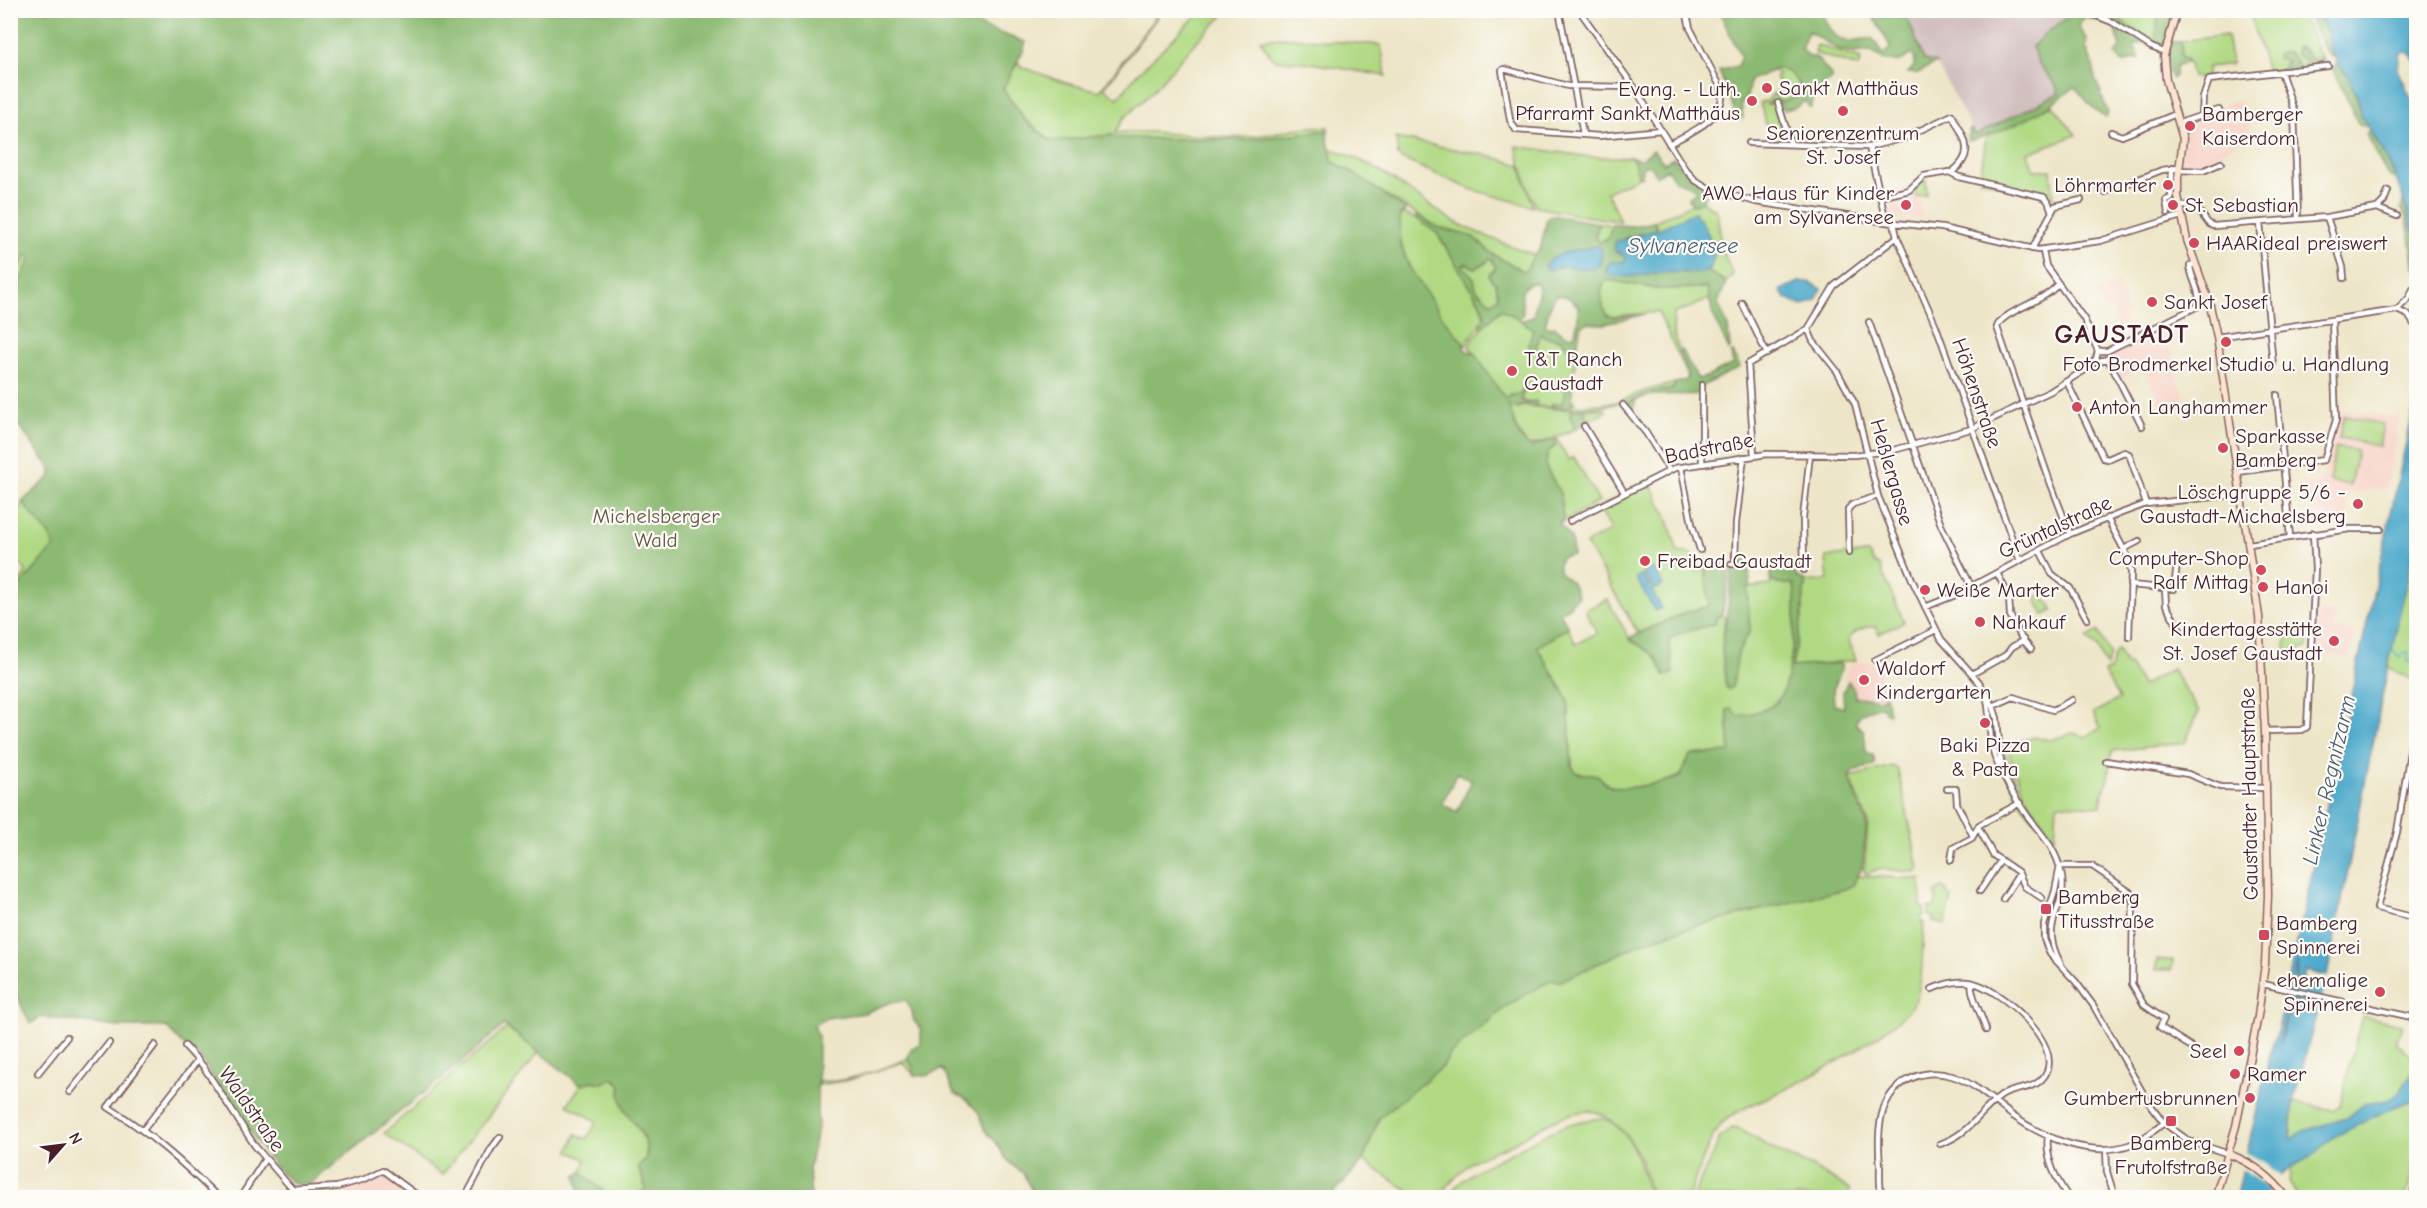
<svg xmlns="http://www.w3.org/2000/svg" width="2427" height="1208" font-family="'Comic Neue',sans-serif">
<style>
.built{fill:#f7d1c6}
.industrial{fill:#d2bfbf}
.green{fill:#b1d984;stroke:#7e7c58;stroke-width:1.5}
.forest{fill:#8cb972;stroke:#6b6c4e;stroke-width:1.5;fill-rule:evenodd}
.water{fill:#4ca8ca;stroke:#4b647a;stroke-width:1.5;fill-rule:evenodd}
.pier{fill:#ede5c7}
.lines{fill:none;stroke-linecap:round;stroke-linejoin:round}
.stream{stroke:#4ca8ca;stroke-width:1.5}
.street-casing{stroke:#836462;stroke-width:8}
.secondary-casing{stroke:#836462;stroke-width:9}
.street{stroke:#fff;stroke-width:4.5}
.secondary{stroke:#fde4d1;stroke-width:6}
.poi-dot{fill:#d1495b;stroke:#fdfcf7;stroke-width:2}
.labels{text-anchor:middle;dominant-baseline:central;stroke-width:4.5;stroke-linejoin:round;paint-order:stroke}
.poi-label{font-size:21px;fill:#4a1f2b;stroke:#fdfcf7;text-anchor:start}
.street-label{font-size:21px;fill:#4a1f2b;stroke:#fdfcf7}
.park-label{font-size:21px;fill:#695746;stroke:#fdfcf7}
.water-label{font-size:22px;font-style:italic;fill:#4b5d73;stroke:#fdfcf7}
.district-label{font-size:27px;font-weight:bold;letter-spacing:1.5px;fill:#4a1f2b;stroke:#fdfcf7}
</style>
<rect width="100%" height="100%" fill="#fdfcf7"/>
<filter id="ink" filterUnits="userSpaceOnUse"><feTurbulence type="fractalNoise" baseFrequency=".0167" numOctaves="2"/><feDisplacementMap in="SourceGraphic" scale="12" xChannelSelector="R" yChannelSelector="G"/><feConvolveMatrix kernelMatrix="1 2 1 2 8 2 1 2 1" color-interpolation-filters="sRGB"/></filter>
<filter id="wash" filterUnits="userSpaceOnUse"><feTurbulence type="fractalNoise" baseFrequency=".008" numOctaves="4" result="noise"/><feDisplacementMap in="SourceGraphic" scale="24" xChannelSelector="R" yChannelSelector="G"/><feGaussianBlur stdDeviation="1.35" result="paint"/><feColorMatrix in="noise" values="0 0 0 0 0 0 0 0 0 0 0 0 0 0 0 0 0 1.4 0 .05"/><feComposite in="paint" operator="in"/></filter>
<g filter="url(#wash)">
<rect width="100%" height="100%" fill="#ede5c7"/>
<path class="built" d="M 2239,99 L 2241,109 L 2246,108 L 2252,137 L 2232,146 L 2195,166 L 2182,169 L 2182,124 Z
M 1914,191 L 1915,197 L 1919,197 L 1922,218 L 1890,217 L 1887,208 L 1892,208 L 1892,203 L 1886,203 L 1884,197 Z
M 2119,284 L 2128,314 L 2122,316 L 2124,324 L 2118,326 L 2112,308 L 2104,310 L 2098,291 Z
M 2155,332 L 2161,351 L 2169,347 L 2184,396 L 2183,408 L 2167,415 L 2144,368 L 2120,379 L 2110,357 L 2137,344 L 2136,340 Z
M 2341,411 L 2400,417 L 2386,489 L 2346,492 L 2347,524 L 2311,529 L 2308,483 L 2322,482 L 2339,424 Z
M 2317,610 L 2336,614 L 2333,627 L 2355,632 L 2349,658 L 2314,650 Z
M 1870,661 L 1880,671 L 1885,695 L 1879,699 L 1856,698 L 1852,685 L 1845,679 L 1847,668 L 1857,662 Z
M 382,1173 L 417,1197 L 346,1197 L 335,1190 L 357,1184 Z"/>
<path class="industrial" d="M 1905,11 L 2076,11 L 2032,47 L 2039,64 L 2055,84 L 2059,93 L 1975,135 L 1936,63 L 1924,60 Z"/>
<path class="green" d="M 1160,11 L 1162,11 L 1104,88 L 1118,98 L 1135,76 L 1201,11 L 1228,11 L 1194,44 L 1149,95 L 1124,118 L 1115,133 C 1157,128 1202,140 1245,137 C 1273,136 1300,124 1328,127 L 1328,130 L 1247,140 L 1116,138 L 1112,135 L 1052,141 L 1026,120 L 1004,91 L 1003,86 L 1018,62 L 1022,67 L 1066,83 L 1100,91 Z
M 2103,11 L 2153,11 L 2158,16 L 2156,43 Z
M 2249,11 L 2301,11 L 2321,58 L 2312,61 L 2300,46 L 2296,47 L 2296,54 L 2305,60 L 2307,67 L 2301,68 L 2290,53 L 2283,59 L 2287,61 L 2281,70 L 2267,72 Z
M 2227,35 L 2232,64 L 2208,67 L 2206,77 L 2192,77 C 2189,69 2191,60 2181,57 L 2182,45 L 2180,41 Z
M 1279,37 L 1381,45 L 1386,76 L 1305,62 L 1274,60 L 1260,40 Z
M 1817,45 L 1861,59 L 1858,67 L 1815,53 Z
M 1779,68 L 1790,73 L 1798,81 L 1799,95 L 1779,103 L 1777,99 L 1777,103 L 1769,102 L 1768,100 L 1774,93 L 1776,97 L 1780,95 L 1777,92 L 1779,84 L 1775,77 L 1779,75 L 1773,70 Z
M 1765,101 L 1767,104 L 1775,104 L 1783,136 L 1787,137 L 1787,141 L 1771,141 L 1760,103 Z
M 2053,105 L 2076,135 L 2028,153 L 2034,170 L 2051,170 L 2053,197 L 2051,201 L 2043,193 L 1980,180 L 1986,137 Z
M 1396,138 L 1490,156 L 1520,165 L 1533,207 L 1470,189 L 1402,159 L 1398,156 Z
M 1516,146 L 1591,157 L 1632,157 L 1639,177 L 1607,192 L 1620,221 L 1583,216 L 1537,207 L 1530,195 Z
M 1329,148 C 1375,161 1409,193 1449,218 C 1474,234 1506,243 1534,255 L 1525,272 L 1494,255 L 1473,237 L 1437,227 L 1333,162 Z
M 1926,180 L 1927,195 L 1916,197 L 1915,188 Z
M 1700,200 L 1717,211 L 1722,250 L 1733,275 L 1726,282 L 1707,271 C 1724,254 1704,228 1695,212 L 1656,230 L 1657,226 L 1653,222 Z
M 1402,213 L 1419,220 L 1437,233 L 1482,306 L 1484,319 L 1465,346 C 1460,338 1453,331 1448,324 C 1426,297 1390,249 1402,213 Z
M 1599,223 L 1612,225 L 1609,237 L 1599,243 L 1595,236 Z
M 28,254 L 31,259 C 26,271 20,287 11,296 L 11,268 L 19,268 Z
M 1489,259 L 1492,260 L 1496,268 L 1489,275 L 1491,280 L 1496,283 L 1498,297 L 1491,303 L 1475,289 L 1472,276 L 1463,266 L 1465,263 L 1475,268 L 1485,264 Z
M 1609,280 L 1657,289 L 1707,288 L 1710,299 L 1674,314 L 1673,332 L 1688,376 L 1658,312 L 1609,317 L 1603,308 L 1601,294 L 1604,282 Z
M 1502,309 L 1532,327 L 1533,331 L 1529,346 L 1535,350 L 1541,333 L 1545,337 L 1562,340 L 1570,351 L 1575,348 L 1578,342 L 1572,384 L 1566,383 L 1562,404 L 1551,406 L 1552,407 L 1537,406 L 1536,401 L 1523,402 L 1521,399 L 1527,383 L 1525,381 L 1521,394 L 1509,396 L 1506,401 L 1472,351 L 1469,346 L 1471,342 L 1490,318 Z
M 1675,383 L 1673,389 L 1648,393 L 1625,404 L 1624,402 L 1600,407 L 1571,408 L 1573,399 L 1578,406 L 1618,402 L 1644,391 Z
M 1507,404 L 1517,408 L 1524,406 L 1571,410 L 1570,416 L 1575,429 L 1550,440 L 1528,446 L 1516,429 Z
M 1584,409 L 1605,409 L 1606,411 L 1588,421 Z
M 2344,416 L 2383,424 L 2379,446 L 2339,438 Z
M 1557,439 L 1568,460 L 1574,457 L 1599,502 L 1559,524 L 1563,518 L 1562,505 L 1554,481 L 1546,468 L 1547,453 L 1554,447 L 1554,440 Z
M 2336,447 L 2357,451 L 2350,485 L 2329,481 Z
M 1649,482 L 1666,514 L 1678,552 L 1692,554 L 1696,571 L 1705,568 L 1710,606 L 1687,612 L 1638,633 L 1586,544 L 1611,530 L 1601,511 L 1601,506 Z
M 23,501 L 26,507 L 51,537 L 54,547 L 11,597 C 11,587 23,581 26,571 L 11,553 L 11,525 Z
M 2416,540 L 2416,682 L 2388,667 Z
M 1868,553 L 1874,563 L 1879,565 L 1904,622 L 1879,634 L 1875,627 C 1864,626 1852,631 1849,641 L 1856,660 L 1792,667 L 1802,617 L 1805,582 L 1828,580 L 1826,557 Z
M 1770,579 L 1777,584 L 1794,584 C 1797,608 1793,681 1778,700 C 1770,711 1751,713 1739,716 L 1731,709 L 1727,710 L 1730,752 L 1690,755 C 1687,761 1686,771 1680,776 C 1674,780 1635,788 1626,788 C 1621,789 1613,786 1608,785 L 1597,775 C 1586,772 1577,778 1572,766 L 1568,699 L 1537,647 L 1568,627 L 1576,644 L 1597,633 L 1585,610 L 1607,599 L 1631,641 L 1651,652 L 1662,668 L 1664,676 L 1673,673 L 1669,639 L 1678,634 L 1715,624 L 1716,618 L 1722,615 L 1725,617 L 1722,649 L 1726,687 L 1732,687 L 1738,653 L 1750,630 L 1747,588 L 1771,585 Z
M 2039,595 L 2051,605 L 2053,611 L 2044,615 L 2035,597 Z
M 2287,625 L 2308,628 L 2307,648 L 2286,653 Z
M 2098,631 L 2110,654 L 2106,667 L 2097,647 L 2087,638 Z
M 2118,650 L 2126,665 L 2129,664 L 2142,686 L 2172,669 L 2199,711 L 2185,743 L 2112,751 L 2108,778 L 2100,806 L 2057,804 L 2055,837 L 2052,836 L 2026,797 L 2006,745 L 2035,737 L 2050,740 L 2073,733 L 2085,737 L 2101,728 L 2093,713 L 2119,699 L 2104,673 L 2110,670 L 2115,653 Z
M 2001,744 L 2020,790 L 2037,822 C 2017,805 2003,770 2001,744 Z
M 1892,766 L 1898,770 L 1919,869 L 1915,872 L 1879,869 L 1866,874 L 1864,871 L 1868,822 L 1850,777 Z
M 1859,876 L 1921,879 L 1921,907 L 1924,908 L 1924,915 L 1921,917 L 1921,922 L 1924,922 C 1922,946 1924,976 1916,999 C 1905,1027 1811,1077 1782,1091 C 1763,1100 1738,1109 1722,1123 C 1710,1134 1695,1181 1688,1197 L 1651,1197 C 1644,1168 1638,1141 1612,1121 C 1607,1118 1603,1114 1596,1112 C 1571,1107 1536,1129 1515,1142 C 1502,1150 1486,1152 1473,1161 C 1462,1169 1448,1186 1438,1197 L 1418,1197 L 1363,1161 L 1379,1118 L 1443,1066 L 1450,1054 L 1508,1005 L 1551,979 L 1562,980 L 1644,942 L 1684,929 L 1844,889 L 1853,885 Z
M 1942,888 L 1947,890 L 1946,894 L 1952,898 L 1945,924 L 1933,922 L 1933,917 L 1929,916 L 1929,907 L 1934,908 L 1937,899 L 1935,893 Z
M 2157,960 L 2173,960 L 2172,970 L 2156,970 Z
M 2362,1016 L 2402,1024 L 2396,1043 L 2414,1058 L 2416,1057 L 2416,1158 L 2406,1197 L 2298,1197 L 2289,1182 C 2295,1155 2288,1129 2293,1102 L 2333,1110 L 2340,1105 Z
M 507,1028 L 539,1052 L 442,1175 L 384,1133 Z
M 907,1059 L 912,1065 L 914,1075 L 903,1062 L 849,1080 L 818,1085 L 818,1080 C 837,1087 887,1067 907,1059 Z
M 612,1078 L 621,1085 L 620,1092 L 646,1143 L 646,1159 L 638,1166 L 646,1189 L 634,1197 L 610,1197 L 581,1173 L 586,1160 L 569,1151 L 576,1134 L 587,1139 L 597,1121 L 567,1105 L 581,1085 L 592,1081 C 600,1083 604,1082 612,1078 Z
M 1601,1118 C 1634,1127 1641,1169 1649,1197 L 1448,1197 C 1461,1175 1485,1166 1507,1155 C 1542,1137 1560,1122 1601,1118 Z
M 1732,1128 L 1739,1129 L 1778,1152 L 1814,1168 L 1849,1189 L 1848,1197 L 1693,1197 L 1720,1138 Z
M 323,1192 L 337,1197 L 290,1197 L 293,1193 Z"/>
<path class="forest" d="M 11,11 L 935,11 L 963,21 L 973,20 L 985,28 L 1025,42 L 1024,49 L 1003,89 L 1025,120 L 1050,141 L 1112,135 L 1116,138 L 1247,140 L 1328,130 L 1327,136 L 1333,162 L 1350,171 L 1406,210 L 1400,215 L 1401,246 L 1408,265 L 1441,315 L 1463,342 L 1465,350 L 1475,354 L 1506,400 L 1511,395 L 1521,394 L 1525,382 L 1527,382 L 1521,400 L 1527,403 L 1536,401 L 1537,406 L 1523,404 L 1522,406 L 1514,408 L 1508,405 C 1515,419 1515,439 1531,447 L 1550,440 L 1556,442 L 1555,446 L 1547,453 L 1546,468 L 1560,493 L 1563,518 L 1559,524 L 1571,538 L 1573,555 L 1561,557 C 1555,574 1561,573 1571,582 C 1574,586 1576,592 1578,596 L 1569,607 L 1560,612 L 1568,627 L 1537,647 L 1568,699 L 1572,766 C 1577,778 1586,772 1597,775 C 1601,777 1603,782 1607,785 C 1619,793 1668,782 1681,776 L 1690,755 L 1730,752 L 1727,710 L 1731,709 L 1739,716 C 1751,713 1770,711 1778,700 C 1793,681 1797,608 1794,584 L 1777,584 L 1770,579 L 1770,573 L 1779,568 L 1792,569 L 1798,578 L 1803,579 L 1805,582 L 1802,617 L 1792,667 L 1840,663 L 1842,668 L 1833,690 L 1834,705 L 1844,708 L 1843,692 L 1848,681 L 1854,689 L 1855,697 L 1881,699 L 1885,695 L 1889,713 L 1886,713 L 1881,706 L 1861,713 L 1855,723 L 1864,731 L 1866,752 L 1873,755 L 1875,763 L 1873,766 L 1855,770 L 1849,777 L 1866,820 L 1866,831 L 1862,868 L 1853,885 L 1844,889 L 1684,929 L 1644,942 L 1561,981 L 1551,980 L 1508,1005 L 1450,1054 L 1443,1066 L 1379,1118 L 1363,1161 L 1330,1197 L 1035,1197 L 1023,1173 L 1013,1166 L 1004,1156 L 998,1145 L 984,1129 L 979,1113 L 967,1100 L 954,1093 L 943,1069 L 926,1076 L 914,1075 L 912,1065 L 907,1059 L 912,1048 L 921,1044 L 921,1029 L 914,1021 L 912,1011 L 906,1000 L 888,1003 L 865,1013 L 826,1018 L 814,1025 L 818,1037 L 817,1113 L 818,1124 L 809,1170 L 811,1197 L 634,1197 L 646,1189 L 638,1166 L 646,1159 C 652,1131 622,1118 620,1095 C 620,1092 621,1088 621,1085 L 613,1078 L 602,1083 L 592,1081 L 581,1085 L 504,1025 L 458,1065 L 310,1184 L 293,1183 L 281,1173 L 262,1149 L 199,1056 L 181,1043 L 166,1027 L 118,1027 L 41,1017 L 30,1024 L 18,998 L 11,994 L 10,597 L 54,547 L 51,537 L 26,507 L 23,501 L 51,476 L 51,469 L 11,415 L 11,296 L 16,290 L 31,257 L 27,254 L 19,268 L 11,268 ZM 1457,773 L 1472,780 L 1457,812 L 1442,804 Z
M 1719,11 L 1822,11 C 1824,21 1834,40 1847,41 C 1856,41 1864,38 1873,39 L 1883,54 L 1890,49 L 1890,46 L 1870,11 L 1905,11 L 1924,60 L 1936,63 L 1918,73 L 1908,73 L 1914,66 L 1915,58 L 1911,54 L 1900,62 L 1886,61 L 1870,51 L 1854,53 L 1839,50 L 1808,31 L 1801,49 L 1810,57 L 1816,57 C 1821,65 1828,68 1832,78 L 1813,94 L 1812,107 L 1810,108 L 1805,101 L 1794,108 L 1783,110 L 1779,102 L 1798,97 L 1800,85 L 1790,73 L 1779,68 L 1750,80 L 1747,97 L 1741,103 L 1743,118 L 1738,120 L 1719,71 L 1737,66 L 1741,57 Z
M 2076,11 L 2103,11 L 2155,42 L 2158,17 L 2153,11 L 2172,11 L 2170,18 L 2176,20 L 2171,42 L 2181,42 L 2181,56 L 2186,59 L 2187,63 L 2177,65 L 2175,76 L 2172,79 L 2169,73 L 2168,48 L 2163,50 L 2144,42 L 2134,46 L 2140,59 L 2131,60 L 2123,63 L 2115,54 L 2121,48 L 2116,31 L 2110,24 L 2084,17 L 2078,28 L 2087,39 L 2086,47 L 2093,65 L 2095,78 L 2108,113 L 2106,118 L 2092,107 L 2075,87 C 2047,110 2004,133 1968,141 L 1967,138 L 1970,134 L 1969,131 L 1971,129 L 1976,135 L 2059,93 L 2055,84 L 2039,64 L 2032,47 L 2045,34 Z
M 2306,11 L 2315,11 C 2325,25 2331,41 2333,57 L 2330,56 L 2324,48 Z
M 2297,46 L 2305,50 L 2312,61 L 2320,60 L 2322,57 L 2326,65 L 2307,67 L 2305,60 L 2296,54 Z
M 2279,53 L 2289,53 L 2301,68 L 2281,70 L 2287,61 L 2278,59 L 2277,55 Z
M 2337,64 C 2352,76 2356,96 2361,113 C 2362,118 2366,122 2368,127 L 2359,125 L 2334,72 L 2333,69 Z
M 2369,131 L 2382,149 L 2395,177 L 2393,179 C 2381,170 2375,147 2366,134 Z
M 1653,150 L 1664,163 L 1674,158 L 1687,174 L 1706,188 L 1703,201 L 1693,205 L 1688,198 L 1695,193 L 1694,188 L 1676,181 L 1667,169 L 1656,176 L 1651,166 L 1645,166 L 1642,168 L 1642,176 L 1639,177 L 1632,157 L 1640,160 Z
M 2403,201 L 2416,236 L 2416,270 C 2411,255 2411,220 2401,209 Z
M 1418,215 L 1437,227 L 1473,237 L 1494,255 L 1525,272 L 1535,253 L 1540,250 L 1547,219 L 1551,215 L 1599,223 L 1595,236 L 1599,243 L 1609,237 L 1612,225 L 1633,226 L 1655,222 L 1656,230 L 1625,238 L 1614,245 L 1616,253 L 1624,255 L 1626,260 L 1621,263 L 1611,262 L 1605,269 L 1646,275 L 1670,272 L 1702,273 L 1707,271 L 1726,282 L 1718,303 L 1728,327 L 1730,349 L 1729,350 L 1713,315 L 1707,288 L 1657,289 L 1609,280 L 1604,282 C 1599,292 1601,306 1608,316 L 1614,317 L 1646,314 L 1604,324 L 1586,323 L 1580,328 L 1578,342 L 1571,351 L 1560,339 L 1545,337 L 1541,333 L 1535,350 L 1531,351 L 1529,343 L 1533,329 L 1521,321 L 1533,317 L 1539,290 L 1538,285 L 1534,283 C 1516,286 1523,300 1523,313 L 1519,319 L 1501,309 L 1482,327 L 1480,325 L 1485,316 L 1482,306 L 1437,233 L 1416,218 ZM 1598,246 L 1593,269 L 1563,266 L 1548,270 L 1545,265 L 1561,254 ZM 1489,259 L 1492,260 L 1496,268 L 1489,275 L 1491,280 L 1496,283 L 1498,297 L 1491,303 L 1476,289 L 1474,278 L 1463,266 L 1465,263 L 1475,268 L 1485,263 ZM 1556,295 L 1568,297 L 1578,306 L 1578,321 L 1574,336 L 1565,335 L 1554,326 L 1549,328 L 1545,326 L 1549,309 Z
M 1681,350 L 1698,379 L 1707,377 L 1733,364 L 1731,354 L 1733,353 L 1740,367 L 1700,387 L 1698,394 C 1678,396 1655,391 1635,401 L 1634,409 L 1629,410 L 1625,404 L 1648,393 L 1673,389 L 1675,383 L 1687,380 L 1688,374 L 1679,353 Z
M 1566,383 L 1572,384 L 1572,406 L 1565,408 L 1552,407 L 1552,404 L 1563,403 Z
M 1584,409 L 1588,421 L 1575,429 L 1570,416 L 1571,410 Z
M 1748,555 L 1750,587 L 1747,588 L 1750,630 L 1738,653 L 1733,685 L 1729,690 L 1726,687 L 1722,649 L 1733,568 L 1737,567 L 1737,556 Z
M 1724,564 L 1729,567 L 1729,574 L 1722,615 L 1716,618 L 1715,624 L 1678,634 L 1669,639 L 1673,673 L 1665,676 L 1655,656 L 1629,638 L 1687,612 L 1709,606 L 1705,568 Z
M 581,1172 L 610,1197 L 581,1197 L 576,1176 Z"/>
<path class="water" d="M 2315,11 L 2416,11 L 2416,63 L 2411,55 L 2405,51 L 2400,54 L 2398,69 L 2416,110 L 2416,237 L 2394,173 L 2382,149 L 2362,117 L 2358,98 L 2345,71 L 2337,63 L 2330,47 L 2327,31 Z
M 1694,212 C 1706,226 1727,262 1702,273 C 1691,273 1679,272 1668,272 C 1653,273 1618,281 1606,273 L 1608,264 C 1614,260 1621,265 1626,260 L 1624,255 L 1615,251 L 1615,242 L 1662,228 Z
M 1598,246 L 1602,249 L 1600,265 L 1593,269 L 1563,266 L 1548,270 L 1545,266 C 1553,252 1582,249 1598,246 Z
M 1799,282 L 1809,282 L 1822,289 L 1816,300 L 1803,306 C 1794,302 1783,300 1781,290 Z
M 2416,398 L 2416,540 L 2388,667 L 2327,976 L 2305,971 L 2302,982 L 2324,987 L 2293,1102 L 2290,1134 L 2292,1139 L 2303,1131 L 2347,1118 L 2364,1104 L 2389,1100 L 2399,1093 L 2416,1068 L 2416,1100 L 2383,1112 L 2332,1138 L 2314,1155 L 2292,1167 L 2279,1177 L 2263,1197 L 2236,1198 L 2273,1043 L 2277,1034 ZM 2298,961 L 2296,982 L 2280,1044 L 2281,1035 Z
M 1653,568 L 1663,585 L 1655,590 L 1644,573 Z
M 1642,574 L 1662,608 L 1655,611 L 1636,578 Z"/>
<path class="pier" d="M 2244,1151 L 2265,1163 L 2283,1178 L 2272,1191 L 2240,1168 Z"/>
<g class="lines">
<path class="stream" d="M 2392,649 L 2400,658 L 2403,653 L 2408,652 L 2408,662 L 2416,662"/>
</g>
</g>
<g filter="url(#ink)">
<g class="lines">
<g class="street-casing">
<path id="street" d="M 1559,10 L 1583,134
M 1579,10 L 1634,87 L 1685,169 L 1695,180 L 1710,189 L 1756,202 L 1886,222 L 1942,228 L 2038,250 L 2100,241 L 2181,216
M 2082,10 L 2112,22 L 2151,47 L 2164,52
M 2281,72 L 2294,111 L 2298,219
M 1634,87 L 1568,86 L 1504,69 L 1502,70 L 1510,120 L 1516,130 L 1599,136 L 1661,130
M 1778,103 L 1791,144
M 2202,115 L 2203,98 L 2209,80 L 2328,66
M 2179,123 L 2219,110
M 2111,132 L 2122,136 L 2176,114
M 1749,143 L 1869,147 L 1904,138 L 1952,115 C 1964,138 1977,153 1952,172
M 1669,144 C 1689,133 1726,119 1722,90 L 1690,28 L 1686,10
M 1869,147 L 1886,222
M 2179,170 L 2203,171 L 2221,163
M 2105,192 L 2162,170 L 2179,168
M 1880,197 L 1909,190 L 1924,176 L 1949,172 L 1959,177 L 2044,197 L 2048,201 L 2052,212
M 2180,207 L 2194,204 L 2208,223 L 2213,226 L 2327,217 L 2377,208 L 2397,216
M 2377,208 L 2384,201 L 2388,191
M 2168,213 L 2166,200 L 2171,198 L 2172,168
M 2327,217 L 2343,267 L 2344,278
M 2260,223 L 2273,366
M 1897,237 L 1936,326 L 2020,561
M 2032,249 L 2055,206 L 2081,200
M 2058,284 C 2044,303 2003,310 1997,327 L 2049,479 L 2070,534
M 1742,303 L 1767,354
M 2397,310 L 2408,315 L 2416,327
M 1869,322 L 1941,525 L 1971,586
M 1808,329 L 1813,341 L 1837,371 L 1855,404 L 1878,496 L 1914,584 L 1941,639 L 1979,682 L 1993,706 L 1997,718 L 2000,757 L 2005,776
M 1808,329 L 1834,286 L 1897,237 L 1894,223
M 2217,337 L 2397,310 L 2409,298 L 2413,289
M 2098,351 L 2107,351 L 2198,306 C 2202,293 2191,279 2190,266 L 2195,263
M 2095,362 L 2108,359 L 2142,426
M 2067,382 L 2103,458 L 2108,459 L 2124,452 L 2129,454 L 2146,504
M 1702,385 L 1702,463
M 2277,395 L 2290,537
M 1623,405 L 1646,433 L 1669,470
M 1584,426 L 1624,492
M 1754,455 L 1748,364 L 1808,329
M 1681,467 L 1692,524 L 1700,550
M 2238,472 L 2324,460 L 2336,420 L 2332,320
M 2107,518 L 2128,557 L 2131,572 L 2129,637
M 1570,521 L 1675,468 L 1767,454 L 1854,455 L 1890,451 L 1971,429 L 2051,391 L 2088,368 L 2096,359 L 2098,351 L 2084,319 L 2046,266 L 2043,251
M 2249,544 L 2350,529 L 2381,529
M 2124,549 L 2139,541
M 2040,551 L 2052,574 L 2070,588 L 2087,619
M 1849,553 L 1848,509 L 1853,504 L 1878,496
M 1731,564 L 1735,564 L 1736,523 L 1744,457
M 1804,570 L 1803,518 L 1810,454
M 1997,573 L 2009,596 L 2010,615 L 2022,639 L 2031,649
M 2130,585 L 2174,589 L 2177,564
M 2165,588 L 2166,605 L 2180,630
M 1925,607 L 1953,596 L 2070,534 L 2119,514 L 2146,504 L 2242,494
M 1875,660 L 1936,630
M 1972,674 L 2006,655 L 2012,647 L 2024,640
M 1987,699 C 1991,718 1988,740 1995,758 C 2003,776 2017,802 2029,818 C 2043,836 2056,849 2061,872 C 2070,910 2036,920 2061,964
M 1993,706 L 2013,697 L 2053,710 L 2072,700
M 2416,715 L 2397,832 L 2377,908 L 2416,918
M 2265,731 L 2302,730 L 2307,727 L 2315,569 L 2313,533
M 2106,761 L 2188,774 L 2220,787 L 2266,788
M 1947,789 L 1956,789 L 1957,804 L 1973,836
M 1978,827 L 1993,855 L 2018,872 L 2025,887 L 2042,898
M 1951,860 L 1953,848 L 1972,838 L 1979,825 L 2020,803
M 2060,866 L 2055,891 L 2044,925 L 2044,939 L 2050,954 L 2076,982 L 2093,1005 L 2147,1100 L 2164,1123 L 2189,1141 L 2229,1154
M 2060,866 L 2092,866 L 2130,892 L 2133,902 L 2132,984 L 2144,1005 L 2164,1019 L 2160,1027 L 2190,1046
M 1980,891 L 2001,860
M 2003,899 L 2019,874
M 1972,983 C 1969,993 1983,1017 1986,1030
M 2263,984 L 2416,1018
M 1932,989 C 1946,983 1958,980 1973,983 C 2000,989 2065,1044 2045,1075 C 2034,1092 2015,1086 2001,1096 C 1978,1113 1971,1133 1940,1144
M 155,1045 L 108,1107 C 149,1132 184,1164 219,1198
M 185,1046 L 203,1066 L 255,1146 L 293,1190
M 38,1073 L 67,1037
M 70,1092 L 109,1043
M 143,1130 L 198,1060
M 2048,1136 C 2045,1158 2056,1180 2069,1198
M 2106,1149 L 2107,1172 L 2115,1198
M 240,1198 L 265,1159
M 284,1198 L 293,1190 L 337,1187 L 365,1179 L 383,1170 L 421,1198
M 465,1198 L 491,1149 L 500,1137
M 1882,1198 C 1879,1188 1880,1176 1880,1166 C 1877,1133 1877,1093 1912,1078 C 1925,1072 1938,1072 1952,1076 C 1975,1083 1994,1102 2013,1116 C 2044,1138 2091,1158 2129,1145 C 2142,1141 2153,1131 2164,1123
M 2412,1198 L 2416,1181"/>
</g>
<g class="secondary-casing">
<path id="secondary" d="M 2177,10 L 2164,56 L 2166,80 L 2183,139 L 2178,178 L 2178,196 L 2187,240 L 2209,301 L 2217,337 L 2259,616 L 2265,731 L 2268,895 L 2265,964 L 2258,1016 L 2236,1126 L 2215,1198
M 2229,1154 C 2252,1163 2272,1177 2287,1198"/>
</g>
<use href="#street" class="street"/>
<use href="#secondary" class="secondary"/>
</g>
</g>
<g class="poi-dot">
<circle cx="1767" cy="88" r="6"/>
<circle cx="1752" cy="101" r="6"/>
<circle cx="1843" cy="111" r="6"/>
<circle cx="2190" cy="126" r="6"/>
<circle cx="2168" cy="185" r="6"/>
<circle cx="1906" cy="205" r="6"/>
<circle cx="2173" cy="205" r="6"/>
<circle cx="2194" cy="243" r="6"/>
<circle cx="2152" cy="302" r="6"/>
<circle cx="2226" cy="342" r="6"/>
<circle cx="1512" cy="371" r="6"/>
<circle cx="2077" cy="407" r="6"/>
<circle cx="2223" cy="448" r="6"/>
<circle cx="2358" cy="504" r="6"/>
<circle cx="1645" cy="561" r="6"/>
<circle cx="2261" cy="570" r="6"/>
<circle cx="2263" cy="587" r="6"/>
<circle cx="1925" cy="590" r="6"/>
<circle cx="1980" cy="622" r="6"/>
<circle cx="2334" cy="641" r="6"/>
<circle cx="1864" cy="680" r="6"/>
<circle cx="1985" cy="723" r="6"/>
<rect x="2040" y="903" width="12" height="12" rx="3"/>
<rect x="2258" y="929" width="12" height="12" rx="3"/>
<circle cx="2380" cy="992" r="6"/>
<circle cx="2239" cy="1051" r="6"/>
<circle cx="2235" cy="1074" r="6"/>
<circle cx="2250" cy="1098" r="6"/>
<rect x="2165" y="1115" width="12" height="12" rx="3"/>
</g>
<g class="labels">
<g class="poi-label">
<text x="1779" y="88">Sankt Matthäus</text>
<text x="1740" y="89" text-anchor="end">Evang. - Luth.<tspan x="1740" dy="24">Pfarramt Sankt Matthäus</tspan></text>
<text x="2202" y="114">Bamberger<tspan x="2202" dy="24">Kaiserdom</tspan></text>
<text x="1843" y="133" text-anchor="middle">Seniorenzentrum<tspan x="1843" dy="24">St. Josef</tspan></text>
<text x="2156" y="185" text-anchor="end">Löhrmarter</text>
<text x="1894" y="193" text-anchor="end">AWO Haus für Kinder<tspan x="1894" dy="24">am Sylvanersee</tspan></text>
<text x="2185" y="205">St. Sebastian</text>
<text x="2206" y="243">HAARideal preiswert</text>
<text x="2164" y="302">Sankt Josef</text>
<text x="1524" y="359">T&amp;T Ranch<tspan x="1524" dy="24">Gaustadt</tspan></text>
<text x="2226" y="364" text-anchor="middle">Foto Brodmerkel Studio u. Handlung</text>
<text x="2089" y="407">Anton Langhammer</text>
<text x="2235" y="436">Sparkasse<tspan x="2235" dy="24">Bamberg</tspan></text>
<text x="2346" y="492" text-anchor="end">Löschgruppe 5/6 -<tspan x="2346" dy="24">Gaustadt-Michaelsberg</tspan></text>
<text x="2249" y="558" text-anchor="end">Computer-Shop<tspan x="2249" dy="24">Ralf Mittag</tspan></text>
<text x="1657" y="561">Freibad Gaustadt</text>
<text x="2275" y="587">Hanoi</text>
<text x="1937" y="590">Weiße Marter</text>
<text x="1992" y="622">Nahkauf</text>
<text x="2322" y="629" text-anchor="end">Kindertagesstätte<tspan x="2322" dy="24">St. Josef Gaustadt</tspan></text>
<text x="1876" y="668">Waldorf<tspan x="1876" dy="24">Kindergarten</tspan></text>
<text x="1985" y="745" text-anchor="middle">Baki Pizza<tspan x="1985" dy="24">&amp; Pasta</tspan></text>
<text x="2058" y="897">Bamberg<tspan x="2058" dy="24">Titusstraße</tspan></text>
<text x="2276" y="923">Bamberg<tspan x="2276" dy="24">Spinnerei</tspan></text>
<text x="2368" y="980" text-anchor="end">ehemalige<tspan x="2368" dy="24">Spinnerei</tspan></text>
<text x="2227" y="1051" text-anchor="end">Seel</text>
<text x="2247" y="1074">Ramer</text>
<text x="2238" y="1098" text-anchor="end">Gumbertusbrunnen</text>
<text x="2171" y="1143" text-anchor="middle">Bamberg<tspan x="2171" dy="24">Frutolfstraße</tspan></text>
</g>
<g class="street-label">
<text transform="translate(1977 393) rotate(71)">Höhenstraße</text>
<text transform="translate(1709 448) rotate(-11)">Badstraße</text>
<text transform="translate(1892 472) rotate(74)">Heßlergasse</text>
<text transform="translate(2055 527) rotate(-25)">Grüntalstraße</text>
<text transform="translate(2249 794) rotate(-91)">Gaustadter Hauptstraße</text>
<text transform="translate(252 1109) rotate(55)">Waldstraße</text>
</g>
<g class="park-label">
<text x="656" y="516">Michelsberger<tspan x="656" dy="24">Wald</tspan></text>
</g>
<g class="water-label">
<text x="1683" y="246">Sylvanersee</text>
<text transform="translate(2329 780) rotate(-77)">Linker Regnitzarm</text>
</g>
<g class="district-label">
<text x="2122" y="334">GAUSTADT</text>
</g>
</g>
<rect width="2427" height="1208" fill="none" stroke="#fdfcf7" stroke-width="36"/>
<g transform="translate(63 1145) rotate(62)" stroke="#fdfcf7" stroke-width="4.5" paint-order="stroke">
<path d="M0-4.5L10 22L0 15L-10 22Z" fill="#4a1f2b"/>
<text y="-9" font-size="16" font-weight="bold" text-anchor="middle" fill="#4a1f2b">N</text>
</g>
</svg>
